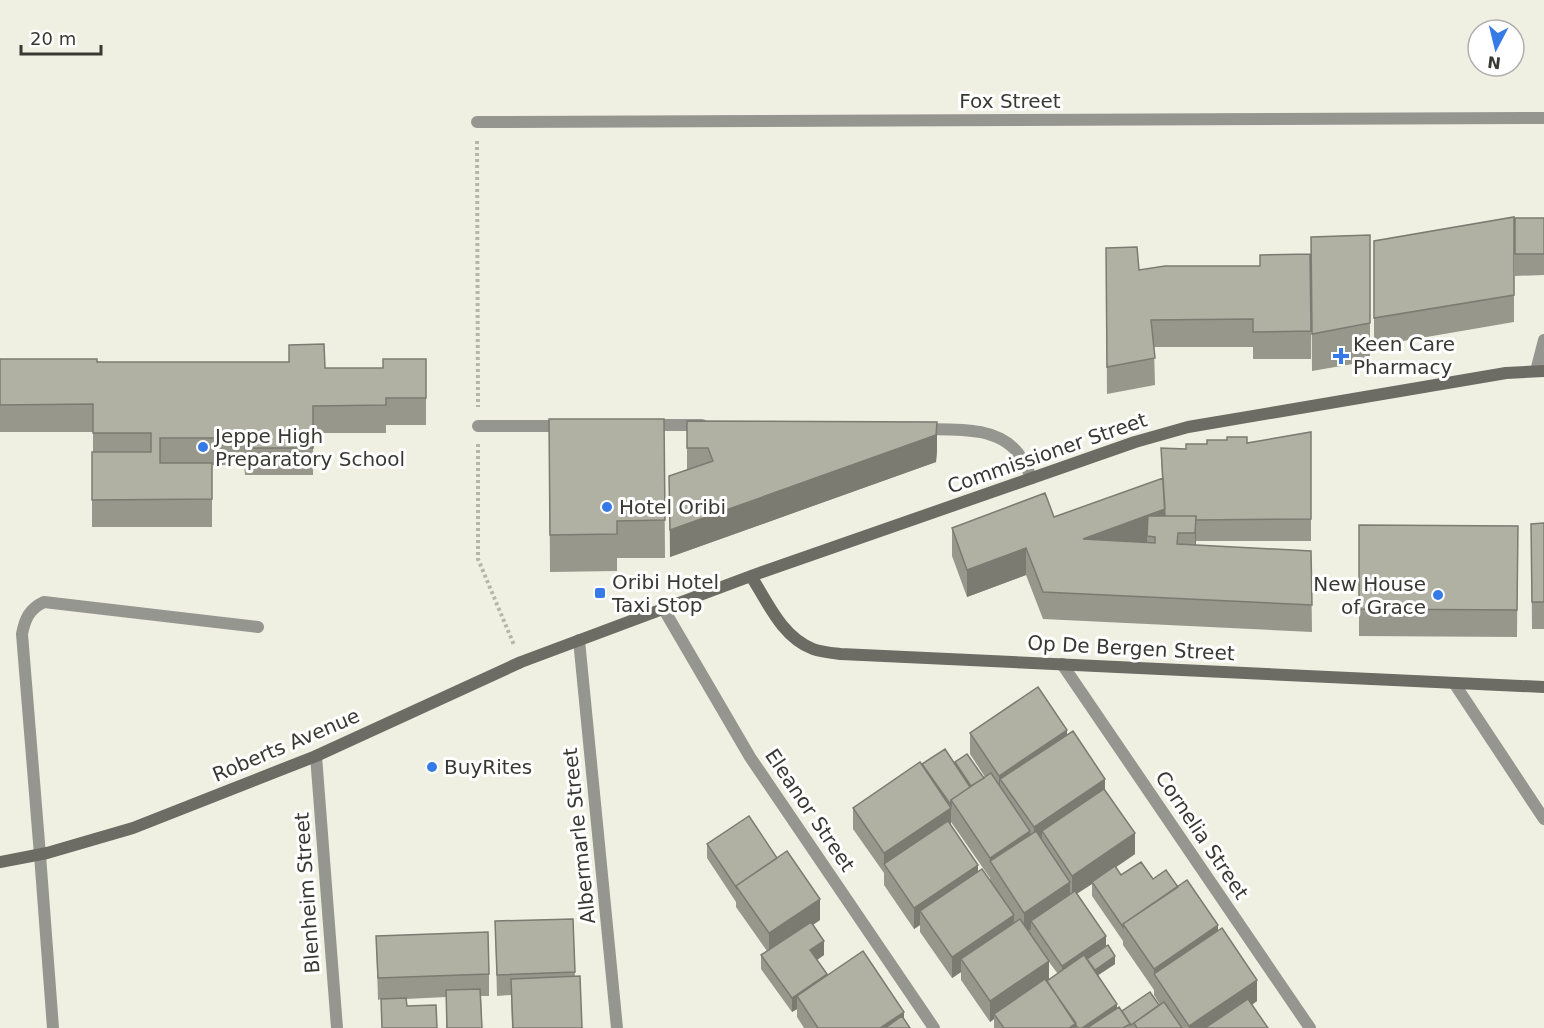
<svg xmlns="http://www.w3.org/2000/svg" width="1544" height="1028" font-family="'DejaVu Sans',sans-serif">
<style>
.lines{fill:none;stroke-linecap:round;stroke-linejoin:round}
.path{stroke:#b5b5aa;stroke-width:4;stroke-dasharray:3 3;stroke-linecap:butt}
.lane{stroke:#969691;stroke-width:12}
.street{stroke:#969691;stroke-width:12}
.secondary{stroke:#6c6c64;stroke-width:12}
.wall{fill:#97978c;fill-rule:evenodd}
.shaded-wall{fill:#7b7b72}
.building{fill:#b0b0a3;stroke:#7b7b72;stroke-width:1.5}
.poi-dot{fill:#367ae8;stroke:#fff;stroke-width:2}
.labels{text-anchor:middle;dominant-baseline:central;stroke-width:6;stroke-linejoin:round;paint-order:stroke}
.street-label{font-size:20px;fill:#393934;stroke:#fff}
.poi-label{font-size:20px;fill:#393934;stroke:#fff;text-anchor:start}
</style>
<rect width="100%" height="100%" fill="#f0f0e2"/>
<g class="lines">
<path class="path" d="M 477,141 L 478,407
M 478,444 L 478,559 L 514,645"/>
<path class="lane" d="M 1536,371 L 1544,340
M 40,855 L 22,634 C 25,619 29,609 44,602 L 258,627"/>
<path class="street" d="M 477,122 L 1544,118
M 648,425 L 702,425
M 478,426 L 564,426
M 920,429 C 952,430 996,425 1018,453 C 1023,460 1027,470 1032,478
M 663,608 L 750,757 L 934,1028
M 579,640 L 617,1028
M 1062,664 L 1310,1028
M 1454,683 L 1544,819
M 316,756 L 337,1028
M 40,855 L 53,1028"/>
<path class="secondary" d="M 751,576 C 768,603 782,637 813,649 C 821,652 832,653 841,654 L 1544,687
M 0,862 L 47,853 L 133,828 L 316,756 L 521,662 L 751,576 L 1135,442 L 1188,427 L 1506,373 L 1544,371"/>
</g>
<path class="wall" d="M 1514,217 L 1514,322 L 1374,346 L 1374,241 Z
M 1515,218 L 1544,218 L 1544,275 L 1515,276 Z
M 1370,235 L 1370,361 L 1312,371 L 1311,237 Z
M 1106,248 L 1139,270 L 1311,331 L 1311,359 L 1253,359 L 1253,347 L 1154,347 L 1155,385 L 1107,394 Z
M 0,359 L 325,368 L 383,368 L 426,359 L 426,425 L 386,425 L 386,433 L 313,433 L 313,475 L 245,475 L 244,465 L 212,465 L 212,527 L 92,527 L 92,452 L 93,452 L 93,432 L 0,432 Z
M 549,419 L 664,419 L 665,558 L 617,558 L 617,571 L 550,572 Z
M 687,421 L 937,450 L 936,462 L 670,557 L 669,476 L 687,470 Z
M 1311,432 L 1311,541 L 1196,541 L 1196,545 L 1311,551 L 1312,632 L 1043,619 L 1026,575 L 967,597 L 952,556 L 952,528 L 1054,517 L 1162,479 L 1161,448 L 1186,449 L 1247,443 Z
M 1544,523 L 1544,629 L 1532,629 L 1531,524 Z
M 1359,525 L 1518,526 L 1517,637 L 1359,636 Z
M 970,733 L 1067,734 L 1105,790 L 1135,854 L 1116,867 L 1121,875 L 1153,879 L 1178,887 L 1218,931 L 1257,1001 L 1252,1005 L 1268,1028 L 994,1028 L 994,1019 L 990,1022 L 961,980 L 961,972 L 952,978 L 920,932 L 920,925 L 914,929 L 884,885 L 884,873 L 853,829 L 853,808 L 922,766 L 922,764 L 955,764 L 955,762 L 984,778 L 985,777 L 970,754 ZM 951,822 L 990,878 L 990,880 L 978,872 L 951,826 ZM 1092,884 L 1092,896 L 1123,941 L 1123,945 L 1154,990 L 1154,995 L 1160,1005 L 1159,1005 L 1122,1011 L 1117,1008 L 1098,975 L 1115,964 L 1077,893 ZM 1049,962 L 1058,974 L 1049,979 Z
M 707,844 L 820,920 L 813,925 L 824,955 L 817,960 L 827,976 L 904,1019 L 910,1028 L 804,1028 L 797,1017 L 797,1009 L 792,1012 L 761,969 L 761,955 L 767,951 L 736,907 L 736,902 L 707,858 Z
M 573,919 L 575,977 L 582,1028 L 512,1028 L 511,995 L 497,996 L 495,921 Z
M 376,936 L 489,974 L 489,996 L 481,996 L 482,1028 L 446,1028 L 446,997 L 406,999 L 407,1006 L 437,1028 L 382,1028 L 381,999 L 378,1000 Z"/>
<path class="shaded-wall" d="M 937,422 L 937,450 L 936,462 L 670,557 L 670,530 Z
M 1165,509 L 1165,536 L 1147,536 L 1147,543 L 1083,539 Z
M 1196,516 L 1196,544 L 1195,561 L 1195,533 Z
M 1026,548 L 1026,575 L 967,597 L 967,570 Z
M 1067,730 L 1067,751 L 1000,779 L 1000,796 L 999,797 L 999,776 Z
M 1105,779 L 1105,800 L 1042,831 L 1042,842 L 1034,848 L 1034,827 Z
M 951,808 L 951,829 L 884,865 L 884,853 Z
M 1030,831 L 1030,852 L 990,862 L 990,858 Z
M 1135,833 L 1135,854 L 1093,883 L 1092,882 L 1092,884 L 1072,897 L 1072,876 Z
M 978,865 L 978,886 L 920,911 L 920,925 L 914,929 L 914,908 Z
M 1070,882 L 1070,903 L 1031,921 L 1031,929 L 1024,934 L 1024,913 Z
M 820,899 L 820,920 L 769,954 L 769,933 Z
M 1014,915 L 1014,936 L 961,959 L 961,972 L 952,978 L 952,957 Z
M 1218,925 L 1218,946 L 1154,974 L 1154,990 L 1154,969 Z
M 1106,936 L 1106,950 L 1062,980 L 1062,966 Z
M 824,941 L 824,955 L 810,965 L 810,950 Z
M 1115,956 L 1115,964 L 1094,978 L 1094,971 Z
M 1049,961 L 1049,982 L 994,1014 L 994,1019 L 990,1022 L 990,1001 Z
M 827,974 L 827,989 L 797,996 L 797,1009 L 792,1012 L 792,998 Z
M 1257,980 L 1257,1001 L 1217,1028 L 1189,1028 L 1189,1026 Z
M 1117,1004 L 1117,1018 L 1103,1028 L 1082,1028 Z
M 904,1012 L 904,1028 L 880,1028 Z
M 1076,1023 L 1076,1028 L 1069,1028 Z"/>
<path class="building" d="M 1514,217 L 1514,295 L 1374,318 L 1374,241 Z
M 1515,218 L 1544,218 L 1544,254 L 1515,254 Z
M 1370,235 L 1370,323 L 1312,334 L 1311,237 Z
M 1137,247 L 1139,270 L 1165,266 L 1260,266 L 1260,255 L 1310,254 L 1311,331 L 1253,332 L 1253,319 L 1151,320 L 1155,358 L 1107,367 L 1106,248 Z
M 324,344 L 325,368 L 383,368 L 383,359 L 426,359 L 426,398 L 386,398 L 386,405 L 313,406 L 313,448 L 245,448 L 244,438 L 160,438 L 160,463 L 212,463 L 212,499 L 92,500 L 92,452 L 151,452 L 151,433 L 93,433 L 93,404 L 0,405 L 0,359 L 97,359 L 97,362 L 289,362 L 289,345 Z
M 549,419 L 664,419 L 665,520 L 617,521 L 617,534 L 550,535 Z
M 687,421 L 937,422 L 936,435 L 670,530 L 669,476 L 713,461 L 708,448 L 687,448 Z
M 1311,432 L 1311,519 L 1196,520 L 1196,516 L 1165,516 L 1161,448 L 1186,449 L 1186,444 L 1207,444 L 1207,440 L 1227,440 L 1227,437 L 1247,437 L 1247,443 Z
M 1163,478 L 1165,509 L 1083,539 L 1155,543 L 1155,537 L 1147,536 L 1148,516 L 1196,516 L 1195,533 L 1178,533 L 1177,544 L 1311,551 L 1312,605 L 1043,592 L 1026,548 L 967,570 L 952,528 L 1045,493 L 1054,517 Z
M 1544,523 L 1544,602 L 1532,602 L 1531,524 Z
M 1359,525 L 1518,526 L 1517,610 L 1359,609 Z
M 1038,687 L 1067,730 L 999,776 L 970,733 Z
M 1073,731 L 1105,779 L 1034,827 L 1000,779 Z
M 945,749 L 970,787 L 951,800 L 951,805 L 922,764 Z
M 967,754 L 984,778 L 971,786 L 955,762 Z
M 920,762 L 951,808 L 884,853 L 853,808 Z
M 991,773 L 1030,831 L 990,858 L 951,800 Z
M 1104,789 L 1135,833 L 1072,876 L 1042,831 Z
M 749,816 L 777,858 L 736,886 L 736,887 L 707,844 Z
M 948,821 L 978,865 L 914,908 L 884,864 Z
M 1036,831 L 1070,882 L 1024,913 L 990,861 Z
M 787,851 L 820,899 L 769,933 L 736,886 Z
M 1141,862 L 1153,879 L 1166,870 L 1178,887 L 1123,924 L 1123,927 L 1092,882 L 1115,866 L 1121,875 Z
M 982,869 L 1014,915 L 952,957 L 920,911 Z
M 1187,880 L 1218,925 L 1154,969 L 1123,924 Z
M 1075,891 L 1106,936 L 1062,966 L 1031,921 Z
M 573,919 L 575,972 L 497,975 L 495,921 Z
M 1020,919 L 1049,961 L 990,1001 L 961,959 Z
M 811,922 L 824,941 L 810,950 L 827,974 L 792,998 L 761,955 Z
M 1222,928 L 1257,980 L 1189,1026 L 1154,974 Z
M 488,932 L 489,974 L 378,978 L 376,936 Z
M 1108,945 L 1115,956 L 1095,970 L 1087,959 Z
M 863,951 L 904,1012 L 880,1028 L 818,1028 L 797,996 Z
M 1084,955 L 1117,1004 L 1082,1028 L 1078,1028 L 1047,981 Z
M 580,976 L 582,1028 L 513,1028 L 511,979 Z
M 1045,979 L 1076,1023 L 1069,1028 L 1004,1028 L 994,1014 Z
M 480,989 L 482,1028 L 447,1028 L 446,990 Z
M 1150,992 L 1159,1005 L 1131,1025 L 1122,1011 Z
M 406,998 L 407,1006 L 436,1005 L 437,1028 L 382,1028 L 381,999 Z
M 1248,999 L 1268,1028 L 1205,1028 Z
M 1164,1002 L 1182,1028 L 1137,1028 L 1134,1023 Z
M 1119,1007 L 1130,1024 L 1123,1028 L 1087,1028 Z
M 902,1016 L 910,1028 L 885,1028 Z"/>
<g class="poi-dot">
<path d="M1338 347h6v6h6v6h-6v6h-6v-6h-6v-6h6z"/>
<circle cx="203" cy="447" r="6"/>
<circle cx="607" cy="507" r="6"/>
<rect x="594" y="587" width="12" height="12" rx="3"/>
<circle cx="1438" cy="595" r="6"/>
<circle cx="432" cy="767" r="6"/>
</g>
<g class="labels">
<g class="street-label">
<text x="1010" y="101">Fox Street</text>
<text transform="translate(1047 453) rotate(-19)">Commissioner Street</text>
<text transform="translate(1131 648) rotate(3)">Op De Bergen Street</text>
<text transform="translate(286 745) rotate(-23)">Roberts Avenue</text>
<text transform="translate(810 810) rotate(56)">Eleanor Street</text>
<text transform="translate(1202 835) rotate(56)">Cornelia Street</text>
<text transform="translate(579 836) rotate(-96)">Albermarle Street</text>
<text transform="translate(307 893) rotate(-94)">Blenheim Street</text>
</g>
<g class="poi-label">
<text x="1353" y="344">Keen Care<tspan x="1353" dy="23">Pharmacy</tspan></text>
<text x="215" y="436">Jeppe High<tspan x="215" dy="23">Preparatory School</tspan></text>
<text x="619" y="507">Hotel Oribi</text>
<text x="612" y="582">Oribi Hotel<tspan x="612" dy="23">Taxi Stop</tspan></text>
<text x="1426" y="584" text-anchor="end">New House<tspan x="1426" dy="23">of Grace</tspan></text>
<text x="444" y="767">BuyRites</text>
</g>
</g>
<g transform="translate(1496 48) rotate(187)"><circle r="28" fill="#ffffff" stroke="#b0b0ae" stroke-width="1.5"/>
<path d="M0-4.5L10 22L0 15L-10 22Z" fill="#367ae8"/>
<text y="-9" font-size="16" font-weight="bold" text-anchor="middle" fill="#393934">N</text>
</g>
<path d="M21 45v9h80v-9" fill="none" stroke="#393934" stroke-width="3"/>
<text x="30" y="45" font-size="18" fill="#393934" stroke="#ffffff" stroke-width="4.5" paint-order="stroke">20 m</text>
</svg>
